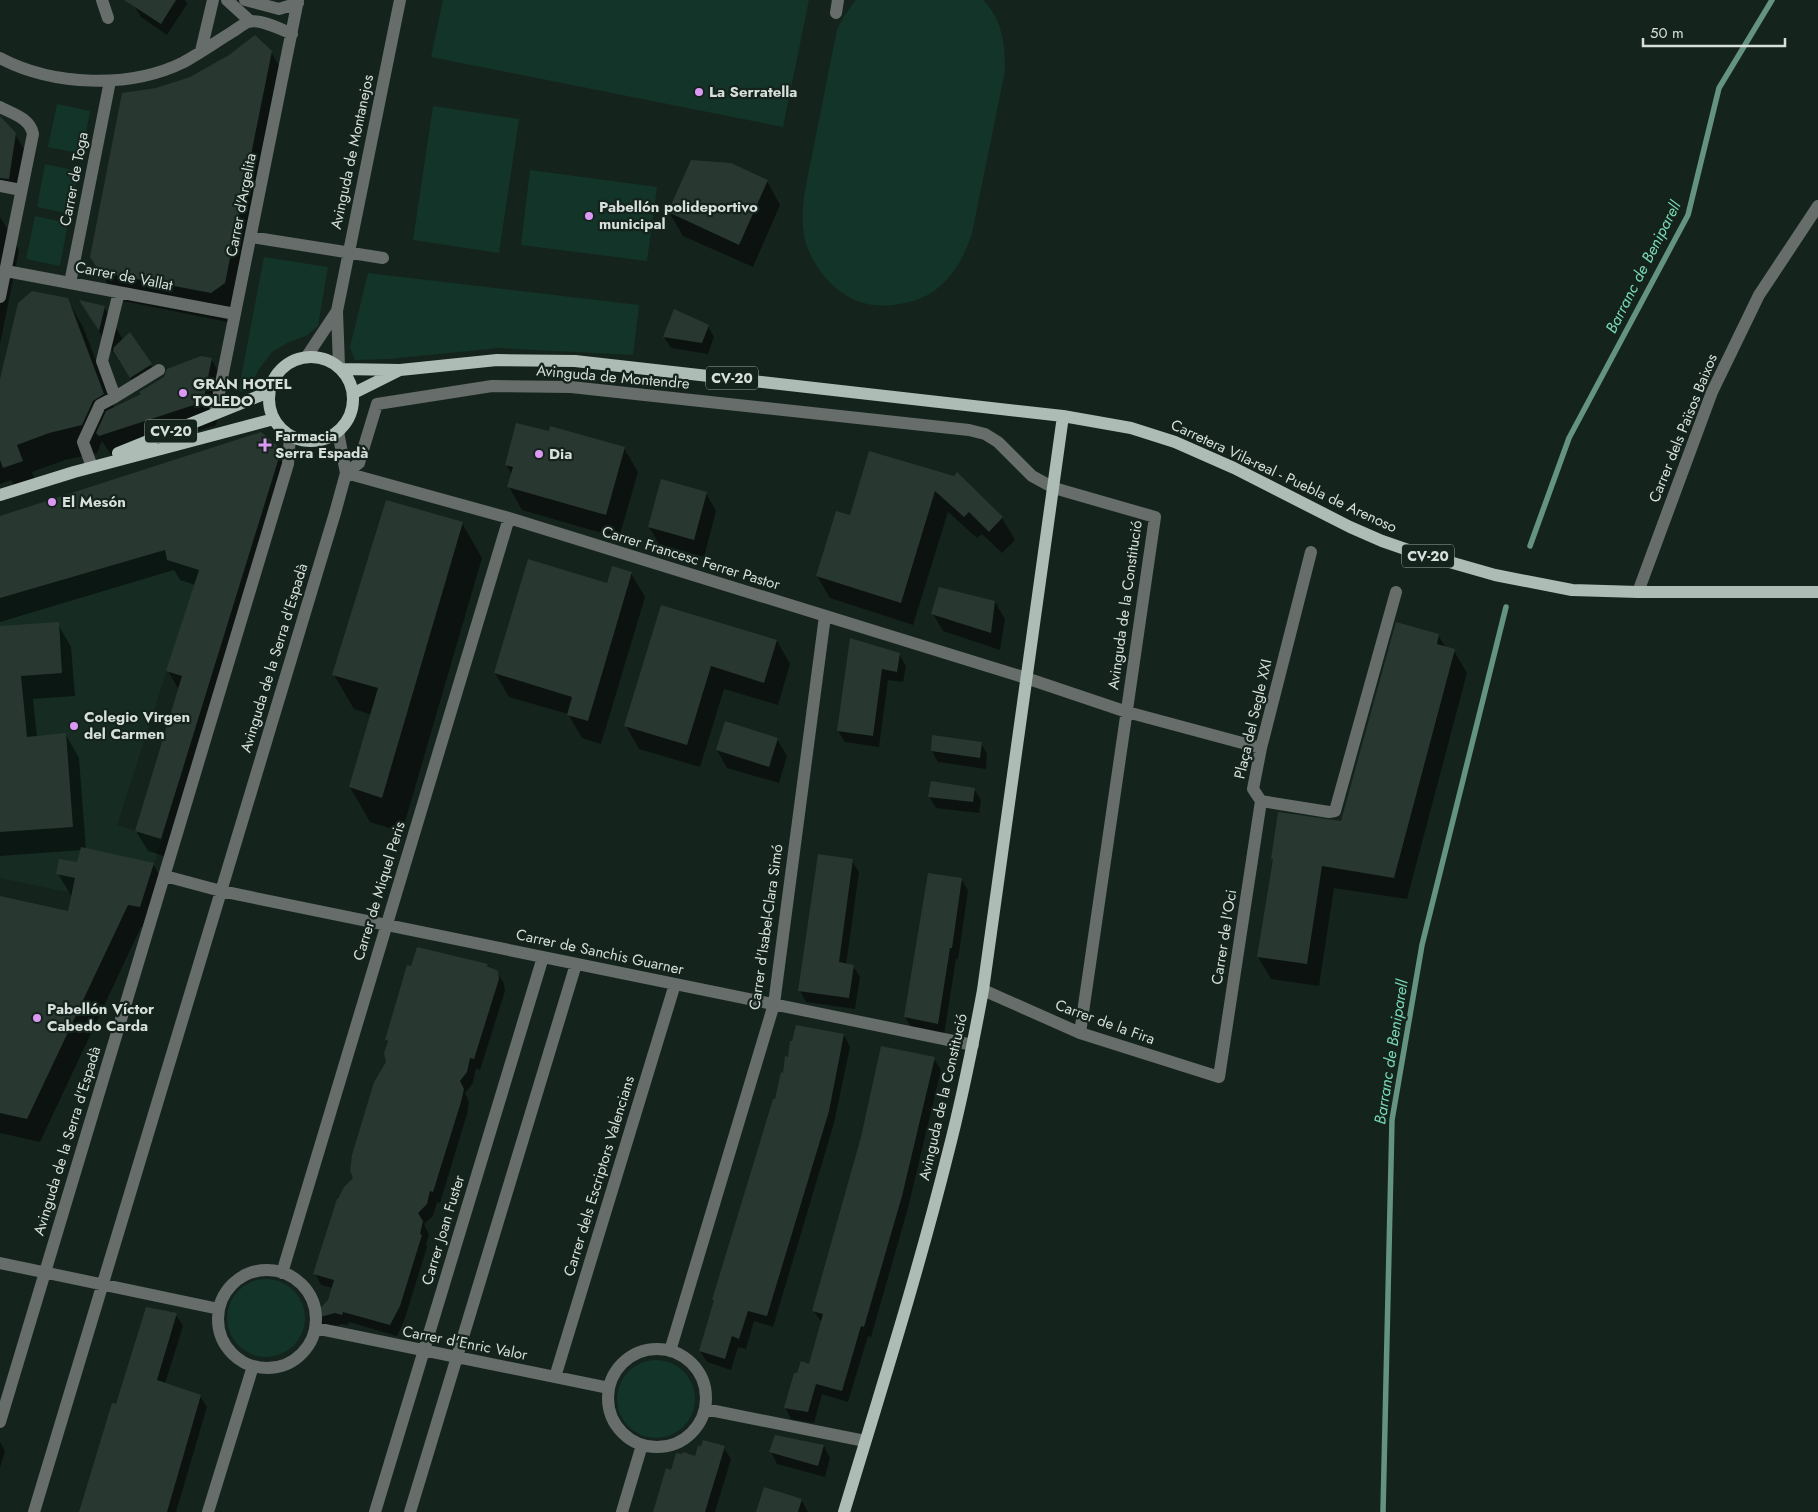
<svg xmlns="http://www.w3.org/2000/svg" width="1818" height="1512" font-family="Jost,sans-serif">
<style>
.built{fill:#162c23}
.green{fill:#133428}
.shadow{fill:#0007}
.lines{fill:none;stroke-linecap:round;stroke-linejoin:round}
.stream{stroke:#659382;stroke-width:5.5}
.building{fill:#293731}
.minor{stroke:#666d6a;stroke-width:12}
.major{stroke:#adbcb5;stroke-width:12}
.poi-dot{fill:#dc99f4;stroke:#15231d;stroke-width:2}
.labels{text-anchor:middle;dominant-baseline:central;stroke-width:4.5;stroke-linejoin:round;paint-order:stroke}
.shield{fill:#15231d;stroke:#9ca7a2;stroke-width:1}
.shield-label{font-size:14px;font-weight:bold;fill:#d6dfdb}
.poi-label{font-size:15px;font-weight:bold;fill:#d6dfdb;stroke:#15231d;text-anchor:start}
.street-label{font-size:15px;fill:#d6dfdb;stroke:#15231d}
.water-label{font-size:16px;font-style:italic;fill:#79d8b3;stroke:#15231d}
</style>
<rect width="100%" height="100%" fill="#15231d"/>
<path class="built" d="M 165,550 L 199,570 L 117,825 L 162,839 L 140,907 L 0,878 L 0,598 Z"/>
<path class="green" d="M 443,0 L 809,0 L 783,127 L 431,57 Z
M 856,0 L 983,0 C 1003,20 1005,44 1005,71 L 972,233 C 965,255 956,272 939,287 C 921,304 883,310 860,302 C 833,293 809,263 804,235 C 799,205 809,174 814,145 C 822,107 829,68 837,30 L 844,16 Z
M 57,104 L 90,111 L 82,154 L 48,147 Z
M 433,106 L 519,119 L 499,253 L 413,240 Z
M 45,164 L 78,171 L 70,214 L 37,207 Z
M 530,170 L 657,187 L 647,261 L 521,245 Z
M 35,216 L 68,223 L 60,266 L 26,259 Z
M 264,257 L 328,267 L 318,326 L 306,336 L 289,342 L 272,352 L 259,369 L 250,388 L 243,392 L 240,391 L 239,388 Z
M 368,273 L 639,305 L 633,355 L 499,348 L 388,359 L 355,360 L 350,347 Z
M227 1318a39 39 0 1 1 78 0a39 39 0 1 1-78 0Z
M617 1399a39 39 0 1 1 78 0a39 39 0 1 1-78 0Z"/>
<path class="shadow" d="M 139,0 L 185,0 L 187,4 L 167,35 L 141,17 L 134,6 Z
M 271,52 L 288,81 L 228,322 L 118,300 L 91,257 L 156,90 Z
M 0,120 L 15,134 L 29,158 L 25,182 L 0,192 Z
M 767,181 L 780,205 L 753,267 L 683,236 L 669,212 Z
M 0,217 L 19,250 L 0,344 Z
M 67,299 L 83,327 L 114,408 L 211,359 L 225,382 L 216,425 L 114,459 L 102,441 L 97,453 L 65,460 L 32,472 L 38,488 L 20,494 L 11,480 L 0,484 L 0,385 Z
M 82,302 L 104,307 L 123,340 L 130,334 L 158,376 L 138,389 L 101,335 Z
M 708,326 L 714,337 L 708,354 L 671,348 L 664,337 Z
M 624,448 L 638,472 L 619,538 L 522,510 L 509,487 L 512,475 L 506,464 Z
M 280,450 L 292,470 L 173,859 L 148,851 L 136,831 L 179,690 L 168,671 L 195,585 L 180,580 L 174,570 L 0,622 L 0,518 Z
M 954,477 L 1002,518 L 1015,540 L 1002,553 L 982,534 L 977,538 L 948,512 L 913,625 L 830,598 L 817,576 L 851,516 Z
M 706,493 L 716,511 L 704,557 L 659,544 L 649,527 Z
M 462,523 L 482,558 L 402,832 L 370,822 L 350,787 L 372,715 L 354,709 L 334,675 Z
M 631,573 L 645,597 L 601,744 L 582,738 L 568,714 L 509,697 L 495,673 L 608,585 Z
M 995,602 L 1005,619 L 1000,650 L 943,631 L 933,614 Z
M 662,606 L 777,641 L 790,664 L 778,705 L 724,689 L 700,767 L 639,749 L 626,726 Z
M 58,624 L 71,647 L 75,696 L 33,699 L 37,737 L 66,735 L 79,758 L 86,850 L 153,864 L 166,887 L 153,930 L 141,927 L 40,1142 L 0,1133 L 0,897 L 69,913 L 72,897 L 58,874 L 78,864 L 82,850 L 0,856 L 0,628 Z
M 1438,635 L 1446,648 L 1454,651 L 1467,673 L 1407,899 L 1334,888 L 1319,986 L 1271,979 L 1258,957 L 1274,861 L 1272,859 L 1342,822 Z
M 852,640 L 899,654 L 906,666 L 903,682 L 888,680 L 879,747 L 845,742 L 838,731 Z
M 777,739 L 787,756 L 779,783 L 727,768 L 717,750 Z
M 981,743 L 987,754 L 986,769 L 938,762 L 932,751 Z
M 974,789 L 981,800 L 979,813 L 936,808 L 929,796 Z
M 852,861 L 859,872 L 846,965 L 853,966 L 860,977 L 855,1009 L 806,1002 L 800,991 Z
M 962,880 L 968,891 L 958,959 L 956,959 L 944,1035 L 912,1028 L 905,1017 Z
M 487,965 L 497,972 L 504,984 L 505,991 L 480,1070 L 476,1068 L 473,1083 L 465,1093 L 469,1102 L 467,1114 L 440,1203 L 437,1202 L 433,1216 L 424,1224 L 429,1234 L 426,1245 L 427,1247 L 405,1318 L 397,1336 L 349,1322 L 348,1325 L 342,1324 L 317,1331 L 311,1320 L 329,1300 L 333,1288 L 321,1285 L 315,1273 L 355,1179 L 388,1062 L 389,1044 L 386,1040 Z
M 844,1035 L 850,1047 L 834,1123 L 773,1327 L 754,1321 L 746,1349 L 738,1347 L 731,1370 L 707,1362 L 700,1351 L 715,1302 L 713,1300 L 789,1058 Z
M 934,1059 L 941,1070 L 908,1208 L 871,1337 L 868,1336 L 848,1402 L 822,1394 L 814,1423 L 791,1419 L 785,1407 L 798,1375 L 810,1365 L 822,1323 L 814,1311 Z
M 176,1315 L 183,1326 L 165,1384 L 200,1396 L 207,1407 L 176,1512 L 81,1512 L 117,1405 Z
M 0,1442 L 5,1451 L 0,1468 Z
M 824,1446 L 830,1458 L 825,1477 L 777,1464 L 771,1452 Z
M 724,1448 L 731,1459 L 715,1512 L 654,1512 L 672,1471 L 696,1457 Z
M 801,1500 L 808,1512 L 758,1512 Z"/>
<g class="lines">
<path class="stream" d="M 1530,546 L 1569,438 L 1688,215 L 1719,88 L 1772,0
M 1383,1512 L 1392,1120 L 1422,945 L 1506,607"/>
</g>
<path class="building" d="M 124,0 L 176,0 L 161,24 Z
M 255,35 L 272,51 L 225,283 L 211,293 L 100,272 L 90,257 L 122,93 L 156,88 L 190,77 L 229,55 Z
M 0,116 L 16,133 L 9,179 L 0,178 Z
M 691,160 L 731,163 L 768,180 L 739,245 L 668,212 Z
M 32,291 L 68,298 L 104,394 L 93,401 L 82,425 L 49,433 L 17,445 L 23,461 L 3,468 L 0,460 L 0,379 L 18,303 Z
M 79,300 L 105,306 L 99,331 Z
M 674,309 L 709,325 L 702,343 L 663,337 Z
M 130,332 L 152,364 L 130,378 L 113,351 L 114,347 Z
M 201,356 L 212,358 L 203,402 L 99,436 L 96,433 L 106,411 L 141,394 L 139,392 L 164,377 L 167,369 Z
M 516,423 L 549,431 L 550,426 L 625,447 L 606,515 L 507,487 L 513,467 L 505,465 Z
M 261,432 L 281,449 L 281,451 L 161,839 L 135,831 L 182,676 L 166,671 L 199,570 L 167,560 L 165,550 L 0,598 L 0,516 Z
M 869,451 L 954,476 L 957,472 L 1003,517 L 989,532 L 969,512 L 964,517 L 935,491 L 901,603 L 816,576 L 836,511 L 850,515 Z
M 661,479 L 707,492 L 694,540 L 648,527 Z
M 386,500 L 463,522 L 382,798 L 349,787 L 378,688 L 332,675 Z
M 528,559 L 607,583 L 612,566 L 632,572 L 588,721 L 567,715 L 572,697 L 494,673 Z
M 939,587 L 995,601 L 991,633 L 931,614 Z
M 661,605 L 777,640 L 764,683 L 711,666 L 687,745 L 624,726 Z
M 59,622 L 62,673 L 21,676 L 27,737 L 66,733 L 73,827 L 0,832 L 0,626 Z
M 1396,622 L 1439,634 L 1437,644 L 1455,649 L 1394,878 L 1322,866 L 1307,964 L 1257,957 L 1273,859 L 1271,859 L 1278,812 L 1341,821 Z
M 850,638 L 900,653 L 897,672 L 882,669 L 873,736 L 837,731 Z
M 725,721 L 778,738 L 769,767 L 716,750 Z
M 932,735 L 982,742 L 980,758 L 931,751 Z
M 931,781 L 975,788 L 973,802 L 928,797 Z
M 81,847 L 154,863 L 140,907 L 128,905 L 27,1119 L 0,1113 L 0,896 L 68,911 L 75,878 L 56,874 L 59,859 L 77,862 Z
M 818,854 L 853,859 L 839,962 L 854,965 L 849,998 L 798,991 Z
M 928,873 L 962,878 L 952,948 L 950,948 L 938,1024 L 904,1017 Z
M 417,947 L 488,964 L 487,966 L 498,971 L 499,979 L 474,1059 L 470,1058 L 467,1072 L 460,1081 L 464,1089 L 461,1102 L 433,1192 L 430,1191 L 427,1204 L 418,1213 L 423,1221 L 420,1234 L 422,1235 L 400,1306 L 390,1325 L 343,1312 L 342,1315 L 335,1313 L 309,1320 L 328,1300 L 334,1280 L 313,1274 L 337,1199 L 338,1199 L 344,1187 L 353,1178 L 350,1171 L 352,1155 L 374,1082 L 386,1062 L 384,1053 L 388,1041 L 385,1040 L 407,965 L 411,966 Z
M 796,1025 L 844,1034 L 829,1111 L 767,1316 L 748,1311 L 739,1339 L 732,1336 L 725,1359 L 699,1351 L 714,1300 L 712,1300 L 773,1099 L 775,1099 L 781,1072 L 783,1073 L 785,1056 L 788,1057 L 790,1041 L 792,1041 Z
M 881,1046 L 935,1057 L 902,1196 L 864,1327 L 861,1326 L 842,1391 L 816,1384 L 808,1412 L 784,1408 L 794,1373 L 797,1373 L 801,1361 L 809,1364 L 823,1314 L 812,1311 L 861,1137 Z
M 146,1307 L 177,1313 L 157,1380 L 201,1395 L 167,1512 L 79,1512 L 112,1403 L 116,1404 Z
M 775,1435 L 824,1445 L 818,1466 L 769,1452 Z
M 703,1440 L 725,1446 L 705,1512 L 653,1512 L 666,1468 L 671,1470 L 676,1453 L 682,1454 L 683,1452 L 695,1456 L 698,1446 L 701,1446 Z
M 764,1487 L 802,1499 L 798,1512 L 756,1512 Z"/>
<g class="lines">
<path class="minor" d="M 102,0 L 108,18
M 227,0 L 250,21
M 245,0 L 279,9 L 298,3
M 836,13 L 838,0
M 201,51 L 213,0
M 0,58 C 53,86 130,89 184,62 C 200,53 216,42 232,32 C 237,29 243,24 248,22 C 259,18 281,29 292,34
M 0,107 C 13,114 30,118 33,134 L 0,297
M 0,186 L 21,190
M 251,237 L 383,258
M 6,271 L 235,314
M 70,283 L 110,81
M 307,356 L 337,311
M 339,366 L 337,311 L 400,0
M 115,397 L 159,370
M 215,413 L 298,0
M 91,464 L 83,442 L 100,405 L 115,397 L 102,361 L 119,292
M 346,473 L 359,463 L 377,404 L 492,386 L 571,387 L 969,430 L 985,434 L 998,442 L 1032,476 L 1054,488 L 1155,517 L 1080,1033
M 346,473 L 509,518 L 1026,678 L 1127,712 L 1261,748
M 1311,552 L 1261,748 L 1253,789 L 1261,801 L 1329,812 L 1335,811 L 1396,592
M 1638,592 L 1712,392 L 1759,295 L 1818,206
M 165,876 L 221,891 L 973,1045
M 983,990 L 1080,1033 L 1219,1077 L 1261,801
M 0,1263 L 219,1309
M218 1319a49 49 0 1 1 98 0a49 49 0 1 1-98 0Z
M 282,1273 L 509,518
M 315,1328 L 609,1388
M608 1398a49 49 0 1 1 98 0a49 49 0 1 1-98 0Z
M 670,1351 L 774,1004 L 825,616
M 555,1377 L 675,984
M 705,1409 L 865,1441
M 0,1422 L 288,464 L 290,436
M 34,1512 L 335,513 L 346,473 L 338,432
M 208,1512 L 253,1366
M 375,1512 L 543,957
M 410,1512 L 576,964
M 622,1512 L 642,1445"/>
<path class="major" d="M269 399a42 42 0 1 1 84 0a42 42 0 1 1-84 0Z
M 342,369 L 400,370 L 497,360 L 575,361 L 1063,416 L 1131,428 L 1175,442 L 1234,468 L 1350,527 L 1382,541 L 1411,551 L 1495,575 L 1572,590 L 1638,592 L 1818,592
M 354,393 L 398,371
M 118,453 L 269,392
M 0,495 L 74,472 L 274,419
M 844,1512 C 880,1393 918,1273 948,1153 C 962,1099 973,1044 983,990 L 1063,416"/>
</g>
<g class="poi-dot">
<circle cx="699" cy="92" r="5"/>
<circle cx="589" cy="216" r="5"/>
<circle cx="183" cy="393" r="5"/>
<path d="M262.5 437.5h5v5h5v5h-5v5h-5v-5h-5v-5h5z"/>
<circle cx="539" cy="454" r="5"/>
<circle cx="52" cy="502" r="5"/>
<circle cx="74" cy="726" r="5"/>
<circle cx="37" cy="1018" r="5"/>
</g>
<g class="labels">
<g class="shield">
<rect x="706" y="366.5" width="52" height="23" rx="4"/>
<rect x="145" y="419.5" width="52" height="23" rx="4"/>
<rect x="1402" y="544.5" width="52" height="23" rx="4"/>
</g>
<g class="shield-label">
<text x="732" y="378">CV-20</text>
<text x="171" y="431">CV-20</text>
<text x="1428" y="556">CV-20</text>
</g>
<g class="poi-label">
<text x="709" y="92">La Serratella</text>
<text x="599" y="207">Pabellón polideportivo<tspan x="599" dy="17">municipal</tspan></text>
<text x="193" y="384">GRAN HOTEL<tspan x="193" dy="17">TOLEDO</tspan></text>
<text x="275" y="436">Farmacia<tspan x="275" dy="17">Serra Espadà</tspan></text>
<text x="549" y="454">Dia</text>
<text x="62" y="502">El Mesón</text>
<text x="84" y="717">Colegio Virgen<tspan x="84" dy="17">del Carmen</tspan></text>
<text x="47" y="1009">Pabellón Víctor<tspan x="47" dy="17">Cabedo Carda</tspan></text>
</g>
<g class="street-label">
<text transform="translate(352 152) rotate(-78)">Avinguda de Montanejos</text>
<text transform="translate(74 179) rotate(-79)">Carrer de Toga</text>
<text transform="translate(241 205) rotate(-79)">Carrer d'Argelita</text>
<text transform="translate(124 276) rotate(11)">Carrer de Vallat</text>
<text transform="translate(613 377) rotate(5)">Avinguda de Montendre</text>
<text transform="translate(1683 428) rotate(-68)">Carrer dels Països Baixos</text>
<text transform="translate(1284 476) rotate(25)">Carretera Vila-real - Puebla de Arenoso</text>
<text transform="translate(691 558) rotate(17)">Carrer Francesc Ferrer Pastor</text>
<text transform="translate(1125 605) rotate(-82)">Avinguda de la Constitució</text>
<text transform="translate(274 658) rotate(-73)">Avinguda de la Serra d'Espadà</text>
<text transform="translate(1253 719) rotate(-77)">Plaça del Segle XXI</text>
<text transform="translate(379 891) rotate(-73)">Carrer de Miquel Peris</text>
<text transform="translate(766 927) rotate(-82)">Carrer d'Isabel-Clara Simó</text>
<text transform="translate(1224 937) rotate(-81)">Carrer de l'Oci</text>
<text transform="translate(600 952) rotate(12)">Carrer de Sanchis Guarner</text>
<text transform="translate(1105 1022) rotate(20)">Carrer de la Fira</text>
<text transform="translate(943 1097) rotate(-77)">Avinguda de la Constitució</text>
<text transform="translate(67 1141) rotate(-73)">Avinguda de la Serra d'Espadà</text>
<text transform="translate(599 1176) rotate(-73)">Carrer dels Escriptors Valencians</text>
<text transform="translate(443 1230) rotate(-73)">Carrer Joan Fuster</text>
<text transform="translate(465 1343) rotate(11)">Carrer d'Enric Valor</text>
</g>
<g class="water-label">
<text transform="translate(1643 267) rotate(-63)">Barranc de Beniparell</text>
<text transform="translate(1391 1052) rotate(-81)">Barranc de Beniparell</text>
</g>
</g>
<path d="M1643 38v8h142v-8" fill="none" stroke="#d6dfdb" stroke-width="2.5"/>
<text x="1650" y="38" font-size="15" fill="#d6dfdb" stroke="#15231d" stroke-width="4" paint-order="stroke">50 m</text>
</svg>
